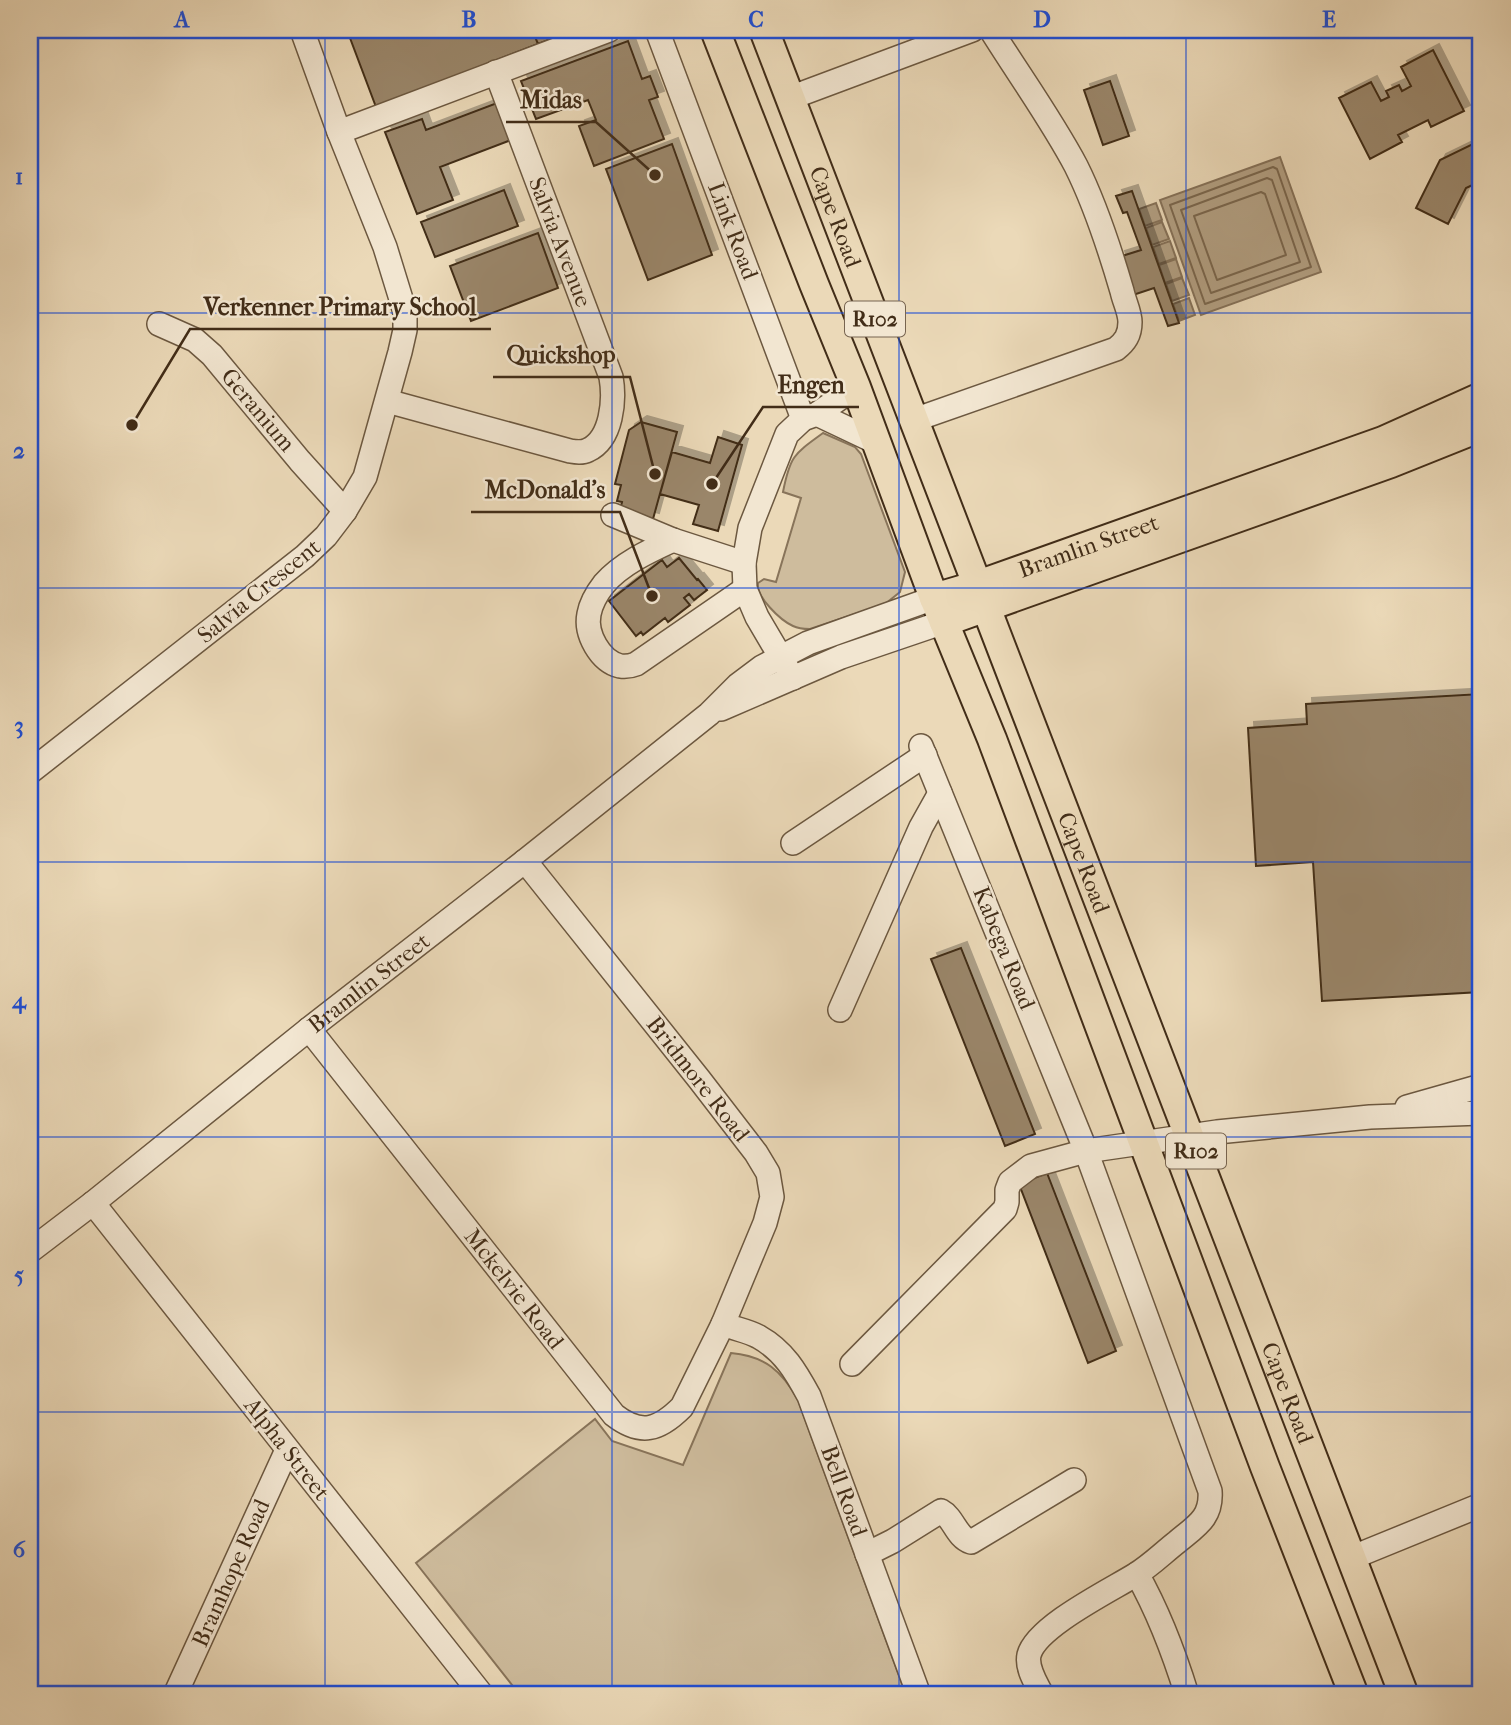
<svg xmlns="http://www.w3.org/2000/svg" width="1511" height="1725" font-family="'IM FELL French Canon',serif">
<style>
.green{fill:#cebc9d;stroke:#88745a;stroke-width:2}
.water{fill:#b29f82;stroke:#857158;stroke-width:2}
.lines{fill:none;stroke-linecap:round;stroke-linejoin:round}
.shore{stroke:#7a664d;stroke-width:2}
.building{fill:#9a866b;stroke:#422d18;stroke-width:2;filter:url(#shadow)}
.minor-casing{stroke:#6c5840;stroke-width:26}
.major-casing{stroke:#422d18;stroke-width:32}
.minor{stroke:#f2e6d1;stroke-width:23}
.major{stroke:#ebd9b8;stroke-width:28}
.grid{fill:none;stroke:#1d4ed8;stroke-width:2;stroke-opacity:0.55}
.labels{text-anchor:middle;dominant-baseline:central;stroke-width:5;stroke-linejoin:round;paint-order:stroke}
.shield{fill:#f2e6d1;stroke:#776450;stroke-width:2}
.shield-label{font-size:21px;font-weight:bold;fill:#422d18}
.street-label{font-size:23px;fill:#422d18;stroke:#f2e6d1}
.leader{fill:none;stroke:#422d18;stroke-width:2.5}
.callout-dot{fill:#422d18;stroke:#f2e6d1;stroke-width:2.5}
.callout-label{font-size:24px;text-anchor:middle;font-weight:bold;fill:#422d18;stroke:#f2e6d1;stroke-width:5;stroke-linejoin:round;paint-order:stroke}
.neatline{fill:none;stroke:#1d4ed8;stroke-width:2.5}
.grid-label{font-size:23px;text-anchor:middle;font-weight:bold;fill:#1d4ed8}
</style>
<defs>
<filter id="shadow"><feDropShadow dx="6" dy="-6" stdDeviation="0" flood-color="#0004"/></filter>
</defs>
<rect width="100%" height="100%" fill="#ebd9b8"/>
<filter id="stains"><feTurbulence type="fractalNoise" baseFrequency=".00286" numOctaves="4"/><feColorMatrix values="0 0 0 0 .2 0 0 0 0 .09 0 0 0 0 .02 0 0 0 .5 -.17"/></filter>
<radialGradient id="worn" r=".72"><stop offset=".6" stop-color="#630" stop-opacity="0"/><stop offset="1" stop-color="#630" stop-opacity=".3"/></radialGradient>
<path class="green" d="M 823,433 L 855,447 L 861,454 L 905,572 L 900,592 L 885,604 L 810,629 C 804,629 799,629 793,626 C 780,620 756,597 758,583 L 764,579 L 776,582 L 801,498 L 783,492 C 790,456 794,454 823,433 Z
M 731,1353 C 765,1356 782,1371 798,1400 L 906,1695 L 520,1695 L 416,1563 L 595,1419 L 612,1441 L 683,1465 Z"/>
<path class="water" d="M 1280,157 L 1321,272 L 1201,315 L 1160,200 Z
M 1156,203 L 1162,220 L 1145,226 L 1139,209 Z
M 1162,222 L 1169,239 L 1152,245 L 1146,228 Z
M 1170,241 L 1176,258 L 1159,264 L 1153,247 Z
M 1176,259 L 1182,277 L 1165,283 L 1159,265 Z
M 1182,278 L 1189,295 L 1172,301 L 1166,284 Z
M 1189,298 L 1195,315 L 1179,321 L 1173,304 Z"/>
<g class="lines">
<path class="shore" d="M 1273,167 L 1277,169 L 1311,267 L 1205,304 L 1170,205 Z
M 1267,178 L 1272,180 L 1300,262 L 1211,293 L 1181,210 Z
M 1261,192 L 1265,194 L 1286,255 L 1217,280 L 1194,216 Z"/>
</g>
<path class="building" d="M 347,30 L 536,30 L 533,32 L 538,44 L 376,107 Z
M 536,30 L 574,30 L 538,44 L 533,32 Z
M 628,41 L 642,79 L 650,76 L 658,97 L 649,100 L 664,139 L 594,166 L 579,126 L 596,120 L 588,100 L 536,119 L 521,81 Z
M 1433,50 L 1464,111 L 1431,127 L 1428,120 L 1398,135 L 1402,142 L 1370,159 L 1339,98 L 1371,82 L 1381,101 L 1389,97 L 1386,91 L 1399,85 L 1402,91 L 1411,86 L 1401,67 Z
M 1110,81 L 1129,136 L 1103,145 L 1084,90 Z
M 497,103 L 511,140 L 440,167 L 453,200 L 417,214 L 385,132 L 422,119 L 426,130 Z
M 1481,140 L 1481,181 L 1466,188 L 1448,224 L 1416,208 L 1440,160 Z
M 672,144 L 712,255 L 648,280 L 606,169 Z
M 504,190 L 518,226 L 435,257 L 421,222 Z
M 1132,191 L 1179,323 L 1168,326 L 1154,288 L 1133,295 L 1119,257 L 1141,250 L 1127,212 L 1123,213 L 1116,196 Z
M 538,233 L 558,288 L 471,321 L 450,266 Z
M 641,422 L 677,432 L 653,519 L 620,510 L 622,502 L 617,501 L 621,485 L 615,484 L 629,430 Z
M 718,437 L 742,445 L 718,531 L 693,524 L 699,505 L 660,494 L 672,452 L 710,463 Z
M 679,558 L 697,580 L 698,579 L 707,590 L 694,600 L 689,594 L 684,598 L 690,605 L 668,622 L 665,618 L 643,635 L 641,632 L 636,636 L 609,601 L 662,560 L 667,567 Z
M 1481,694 L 1481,992 L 1322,1001 L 1313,862 L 1256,866 L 1248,728 L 1307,724 L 1306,704 Z
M 961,948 L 1035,1134 L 1005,1146 L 931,959 Z
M 1047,1173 L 1116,1351 L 1088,1363 L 1019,1184 Z"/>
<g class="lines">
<g class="minor-casing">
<g id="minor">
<path d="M 657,30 L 803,419"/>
<path d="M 790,98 L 972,30"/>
<path d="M 339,132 L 609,30"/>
<path d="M 159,324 L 195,340 L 212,355 L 300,461 L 345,511"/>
<path d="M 387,401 L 570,451 C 576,452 582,453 588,450 C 612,439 615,400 611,377 L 496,72"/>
<path d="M 817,414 L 876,442"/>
<path d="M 914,420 L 1116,349 C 1125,342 1130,335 1130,322 C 1130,312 1124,301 1122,291 C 1110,250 1095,204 1076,166 C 1051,119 1019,75 991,30"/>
<path d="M 613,515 L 673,540 L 744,563"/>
<path d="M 673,540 C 649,551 621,564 604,584 C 597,593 591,603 589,614 C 585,634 600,661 620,666 C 626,667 631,666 636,664 L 745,589"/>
<path d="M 793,678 L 757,617 L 745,589 L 744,563 L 750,528 L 787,434 L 803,419 L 817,414 L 856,387"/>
<path d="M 721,709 L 841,657 L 944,622"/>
<path d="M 921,746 L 1086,1151 L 1210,1491 C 1212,1518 1196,1526 1177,1542 C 1163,1553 1150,1566 1135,1575 C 1109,1591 1036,1627 1029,1655 C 1026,1669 1037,1684 1042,1695"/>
<path d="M 30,772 L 305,556 L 326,536 L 345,511 L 365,477 L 400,352 L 405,330 L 405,312 L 385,247 L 339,132 L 302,30"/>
<path d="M 793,843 L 925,755"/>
<path d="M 840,1010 L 921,827 L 940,793"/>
<path d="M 309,1029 L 614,1415 C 641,1436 659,1430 682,1407 L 723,1324 L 765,1223 L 772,1197 L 768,1173 L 756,1153 L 699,1079 L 525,861"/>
<path d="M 1407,1107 L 1481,1086"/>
<path d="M 93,1203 L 482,1695"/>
<path id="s1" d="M 30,1251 L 93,1203 L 309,1029 L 525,861 L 709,714 L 738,685 L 762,667 L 808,643 L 934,598"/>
<path d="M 723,1324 C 735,1329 749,1331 759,1337 C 784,1351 796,1372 809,1396 L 919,1695"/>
<path d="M 852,1364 L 1005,1209 L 1007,1202 L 1007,1190 L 1010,1182 L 1031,1166 L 1086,1151 L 1217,1132 L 1370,1117 L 1481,1113"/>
<path d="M 867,1554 L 893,1541 L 941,1511 C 954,1518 956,1537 971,1542 L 1074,1480"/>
<path d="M 1351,1558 L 1481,1505"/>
<path d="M 1137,1574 C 1159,1613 1174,1653 1187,1695"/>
<path d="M 175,1695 L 287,1450"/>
</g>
</g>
<g class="major-casing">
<g id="major">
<path d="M 715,30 L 814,284 L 856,387 L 934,598 L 992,739 L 1265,1467 L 1354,1695"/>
<path id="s2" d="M 764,30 L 1404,1695"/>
<path id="s3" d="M 934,598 L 978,585 L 1383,441 L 1481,397"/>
<path d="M 944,622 L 1391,463 L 1481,427"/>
</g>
</g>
<use href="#minor" class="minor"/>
<use href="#major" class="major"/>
</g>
<path class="grid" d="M 325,30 L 325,1695M 612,30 L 612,1695M 899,30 L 899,1695M 1186,30 L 1186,1695M 30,313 L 1481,313M 30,588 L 1481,588M 30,862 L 1481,862M 30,1137 L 1481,1137M 30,1412 L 1481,1412"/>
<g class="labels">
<g class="shield">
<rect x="845" y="301.5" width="60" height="35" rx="5"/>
<rect x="1166" y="1133.5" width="60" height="35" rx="5"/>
</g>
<g class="shield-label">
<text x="875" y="319">R102</text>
<text x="1196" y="1151">R102</text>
</g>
<g class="street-label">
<text stroke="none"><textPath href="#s2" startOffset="200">Cape Road</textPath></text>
<text transform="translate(733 231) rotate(69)">Link Road</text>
<text transform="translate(560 242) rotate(69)">Salvia Avenue</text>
<text transform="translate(258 410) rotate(50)">Geranium</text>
<text stroke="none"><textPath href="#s3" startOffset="163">Bramlin Street</textPath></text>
<text transform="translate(259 591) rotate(-39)">Salvia Crescent</text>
<text stroke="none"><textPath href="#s2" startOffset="892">Cape Road</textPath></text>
<text transform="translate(1004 948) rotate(68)">Kabega Road</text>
<text stroke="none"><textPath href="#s1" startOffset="432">Bramlin Street</textPath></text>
<text transform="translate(698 1079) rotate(52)">Bridmore Road</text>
<text transform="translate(514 1289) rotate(52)">Mckelvie Road</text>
<text stroke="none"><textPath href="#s2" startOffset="1460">Cape Road</textPath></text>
<text transform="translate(287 1449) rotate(52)">Alpha Street</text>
<text transform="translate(844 1491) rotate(70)">Bell Road</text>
<text transform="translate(231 1573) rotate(-66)">Bramhope Road</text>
</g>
</g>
<path class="leader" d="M655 175L596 122H506M132 425L190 329H491M655 474L630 377H493M712 484L763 407H859M652 596L620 512H471"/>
<g class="callout-dot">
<circle cx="655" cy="175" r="7"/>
<circle cx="132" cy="425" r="7"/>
<circle cx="655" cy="474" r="7"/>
<circle cx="712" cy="484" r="7"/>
<circle cx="652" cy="596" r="7"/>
</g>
<g class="callout-label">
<text x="551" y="108">Midas</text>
<text x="340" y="315">Verkenner Primary School</text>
<text x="561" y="363">Quickshop</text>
<text x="811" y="393">Engen</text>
<text x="545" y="498">McDonald's</text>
</g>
<rect width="1511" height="1725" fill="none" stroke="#ebd9b8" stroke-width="77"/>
<rect x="38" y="38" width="1434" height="1648" class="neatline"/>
<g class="grid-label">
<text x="182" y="27">A</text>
<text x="469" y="27">B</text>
<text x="756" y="27">C</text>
<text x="1042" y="27">D</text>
<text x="1329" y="27">E</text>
<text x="19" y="184">1</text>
<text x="19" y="458">2</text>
<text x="19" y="733">3</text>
<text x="19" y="1008">4</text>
<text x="19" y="1282">5</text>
<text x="19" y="1557">6</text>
</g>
<rect width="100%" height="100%" filter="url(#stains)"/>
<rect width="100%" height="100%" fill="url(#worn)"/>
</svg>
